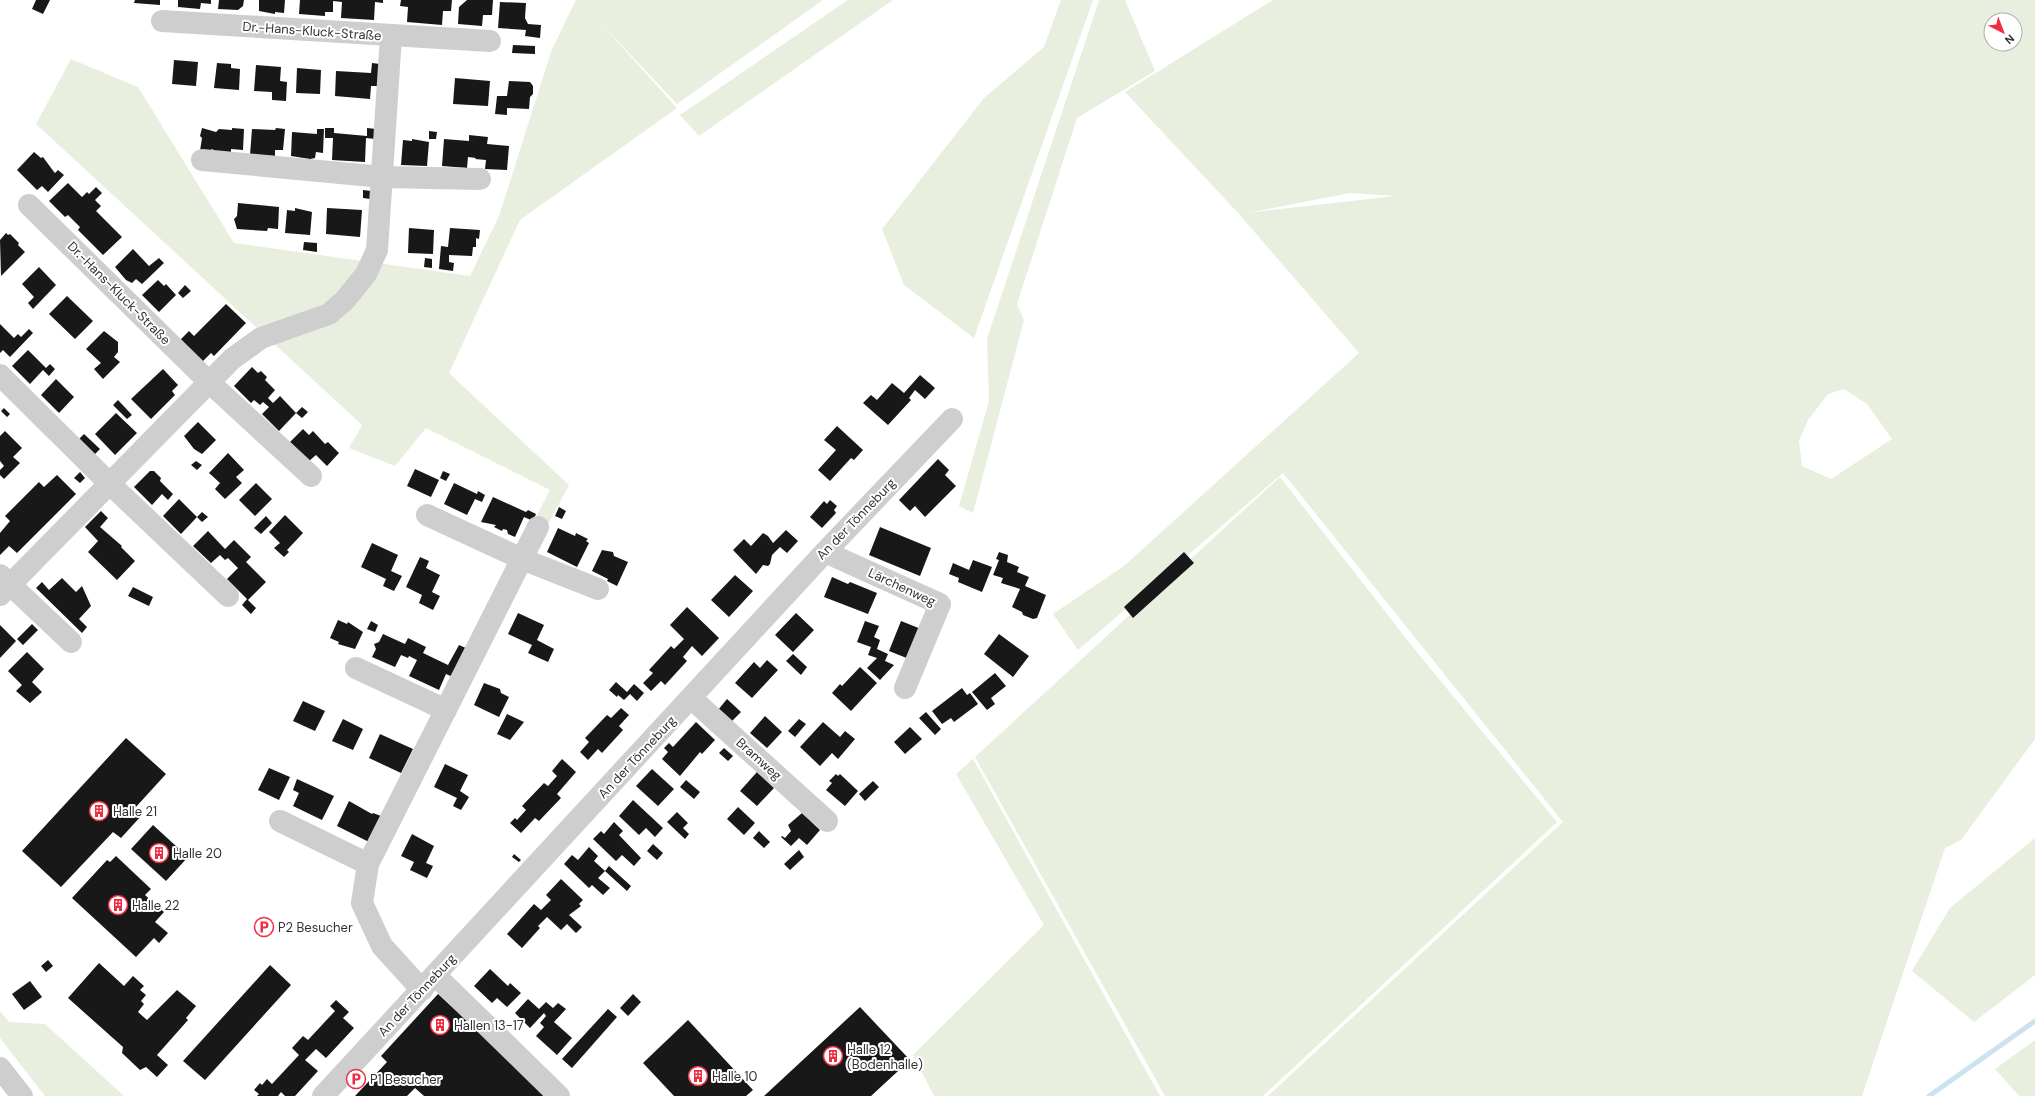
<svg xmlns="http://www.w3.org/2000/svg" width="2035" height="1096" font-family="'DM Sans',sans-serif">
<style>
.green{fill:#e8efdf;fill-rule:evenodd}
.lines{fill:none;stroke-linecap:round;stroke-linejoin:round}
.stream{stroke:#cbe2ef;stroke-width:5}
.building{fill:#181818}
.minor{stroke:#cecece;stroke-width:22}
.labels{text-anchor:middle;dominant-baseline:central;stroke-width:4;stroke-linejoin:round;paint-order:stroke}
.street-label{font-size:13px;fill:#313131;stroke:#fff}
.poi-label{font-size:13px;fill:#313131;stroke:#fff;text-anchor:start}
</style>
<rect width="100%" height="100%" fill="#fff"/>
<path class="green" d="M 576,0 L 823,0 L 677,104 L 597,19 L 677,108 L 520,220 L 449,373 L 569,485 L 535,549 L 522,544 L 550,490 L 426,428 L 395,466 L 349,448 L 362,425 L 36,124 L 71,59 L 138,87 L 234,243 L 470,276 L 499,216 L 552,49 Z
M 848,0 L 893,0 L 699,136 L 680,115 Z
M 1061,0 L 1093,0 L 974,338 L 904,285 L 882,229 L 984,98 L 1044,47 Z
M 1099,0 L 1125,0 L 1155,71 L 1077,118 L 1017,304 L 1024,320 L 973,513 L 959,506 L 989,401 L 987,339 Z
M 1273,0 L 2035,0 L 2035,739 L 1961,840 L 1945,848 L 1862,1096 L 1268,1096 L 1563,822 L 1283,473 L 1078,650 L 1053,614 L 1124,566 L 1359,353 L 1239,214 L 1125,92 ZM 1991,20 L 2015,20 L 2015,44 L 1991,44 ZM 1350,193 L 1395,196 L 1246,213 L 1247,213 ZM 1844,389 L 1867,404 L 1892,439 L 1831,479 L 1802,466 L 1799,441 L 1808,420 L 1828,394 Z
M 1280,477 L 1416,651 L 1557,822 L 1263,1096 L 1165,1096 L 975,757 Z
M 973,759 L 1160,1096 L 934,1096 L 913,1055 L 1044,925 L 956,774 Z
M 2035,838 L 2035,975 L 1974,1022 L 1912,971 L 1950,908 Z
M 0,1011 L 9,1022 L 45,1024 L 124,1096 L 45,1096 L 0,1038 Z
M 2035,1040 L 2035,1096 L 2019,1096 L 1995,1069 Z"/>
<g class="lines">
<path class="stream" d="M 1929,1096 L 2035,1021"/>
</g>
<path class="building" d="M 36,0 L 50,0 L 43,14 L 32,9 Z
M 135,0 L 160,0 L 160,5 L 134,3 Z
M 178,0 L 211,0 L 211,4 L 201,3 L 200,9 L 178,7 Z
M 219,0 L 244,0 L 243,6 L 238,10 L 218,9 Z
M 259,0 L 285,0 L 284,13 L 275,12 L 275,14 L 259,11 Z
M 300,0 L 383,0 L 383,3 L 375,2 L 374,20 L 341,18 L 342,2 L 333,1 L 333,12 L 325,12 L 325,16 L 299,14 Z
M 401,0 L 452,0 L 451,11 L 443,11 L 442,25 L 407,22 L 408,7 L 400,6 Z
M 467,0 L 493,0 L 492,15 L 483,15 L 482,26 L 458,24 L 459,7 Z
M 500,2 L 526,3 L 525,18 L 528,24 L 541,25 L 540,38 L 525,36 L 526,30 L 498,28 Z
M 513,45 L 535,46 L 535,54 L 512,53 Z
M 174,60 L 198,62 L 196,86 L 172,84 Z
M 217,63 L 231,64 L 231,68 L 240,69 L 239,90 L 214,88 Z
M 372,63 L 380,64 L 378,86 L 371,86 L 370,99 L 335,96 L 336,71 L 371,73 Z
M 256,65 L 281,67 L 280,81 L 287,82 L 286,101 L 272,100 L 272,92 L 254,91 Z
M 297,68 L 321,70 L 320,94 L 296,93 Z
M 455,78 L 490,81 L 488,106 L 453,104 Z
M 509,81 L 530,82 L 533,86 L 533,94 L 530,97 L 529,109 L 507,108 L 507,115 L 495,114 L 497,96 L 507,96 Z
M 202,128 L 216,132 L 219,129 L 232,130 L 232,128 L 244,129 L 243,150 L 231,149 L 231,153 L 217,152 L 212,149 L 209,152 L 200,151 L 202,138 L 200,136 Z
M 276,128 L 285,129 L 283,150 L 275,150 L 275,156 L 250,155 L 252,129 L 275,130 Z
M 325,128 L 334,128 L 334,133 L 367,136 L 367,128 L 376,129 L 375,139 L 366,138 L 365,162 L 332,160 L 333,138 L 325,138 Z
M 317,129 L 324,129 L 323,153 L 316,152 L 315,158 L 310,159 L 291,156 L 292,132 L 317,134 Z
M 429,131 L 437,132 L 436,139 L 429,139 Z
M 469,135 L 488,137 L 487,144 L 509,146 L 507,170 L 485,169 L 486,160 L 475,159 L 476,158 L 468,157 L 467,168 L 442,166 L 444,139 L 469,141 Z
M 412,139 L 429,142 L 427,166 L 401,165 L 403,140 L 412,141 Z
M 34,152 L 41,158 L 43,157 L 54,172 L 55,173 L 58,170 L 64,175 L 48,192 L 42,186 L 37,190 L 17,170 Z
M 68,183 L 82,197 L 87,192 L 89,194 L 96,187 L 102,193 L 95,200 L 101,206 L 96,211 L 122,237 L 103,255 L 78,230 L 80,227 L 68,215 L 65,217 L 49,201 Z
M 363,190 L 371,191 L 370,199 L 363,198 Z
M 238,203 L 279,207 L 278,229 L 268,228 L 267,231 L 237,229 L 234,219 L 237,216 Z
M 295,208 L 312,212 L 310,235 L 285,233 L 287,210 L 295,211 Z
M 327,208 L 362,210 L 360,237 L 326,234 Z
M 409,228 L 434,230 L 433,254 L 408,253 Z
M 450,228 L 480,230 L 479,239 L 476,238 L 476,247 L 473,247 L 472,256 L 449,255 L 449,262 L 454,263 L 453,271 L 439,269 L 441,246 L 448,247 Z
M 6,233 L 8,235 L 10,234 L 19,243 L 18,245 L 25,252 L 1,276 L 0,240 Z
M 304,242 L 317,243 L 317,252 L 303,250 Z
M 133,249 L 149,266 L 159,258 L 164,263 L 142,284 L 136,279 L 132,283 L 126,280 L 115,267 Z
M 425,258 L 432,259 L 432,268 L 424,267 Z
M 39,267 L 56,285 L 33,309 L 28,303 L 34,297 L 22,284 Z
M 158,280 L 164,286 L 166,284 L 176,295 L 159,312 L 142,295 Z
M 185,285 L 191,291 L 183,298 L 178,293 Z
M 67,296 L 93,321 L 75,339 L 49,314 Z
M 226,304 L 246,323 L 214,356 L 211,353 L 202,362 L 179,341 L 189,331 L 194,336 Z
M 0,324 L 14,338 L 18,334 L 21,337 L 29,329 L 33,333 L 10,357 L 3,350 L 0,353 Z
M 104,331 L 118,342 L 118,352 L 114,357 L 120,362 L 103,379 L 94,369 L 101,363 L 86,349 Z
M 28,350 L 46,368 L 50,364 L 55,369 L 49,376 L 43,370 L 30,384 L 12,366 Z
M 252,367 L 258,373 L 261,371 L 267,377 L 265,380 L 275,390 L 268,398 L 273,403 L 280,396 L 296,413 L 279,431 L 262,414 L 269,407 L 263,402 L 260,405 L 254,400 L 251,403 L 234,386 Z
M 163,369 L 178,385 L 172,391 L 175,395 L 151,419 L 131,399 Z
M 920,375 L 935,388 L 925,399 L 915,390 L 909,398 L 911,400 L 888,425 L 863,403 L 871,395 L 877,400 L 892,383 L 904,393 Z
M 56,379 L 74,397 L 59,413 L 41,395 Z
M 118,400 L 132,415 L 127,419 L 113,405 Z
M 302,407 L 308,412 L 302,418 L 296,413 Z
M 4,408 L 10,414 L 7,417 L 1,411 Z
M 116,413 L 137,433 L 115,455 L 95,434 Z
M 198,422 L 216,440 L 202,454 L 194,449 L 184,436 Z
M 837,426 L 863,450 L 854,460 L 851,458 L 830,481 L 818,470 L 836,450 L 824,440 Z
M 303,429 L 309,435 L 313,431 L 325,444 L 328,442 L 339,453 L 327,466 L 316,455 L 309,461 L 290,442 Z
M 5,431 L 22,448 L 13,457 L 20,463 L 4,479 L 0,475 L 0,470 L 4,466 L 0,461 L 0,436 Z
M 84,434 L 100,449 L 94,455 L 78,440 Z
M 228,453 L 244,470 L 236,477 L 242,483 L 225,499 L 215,489 L 220,483 L 209,473 Z
M 938,459 L 949,470 L 945,475 L 956,486 L 925,517 L 915,506 L 910,511 L 899,500 Z
M 196,461 L 202,465 L 197,470 L 191,465 Z
M 415,469 L 439,480 L 431,497 L 407,486 Z
M 150,471 L 154,471 L 161,478 L 160,481 L 173,494 L 168,500 L 162,494 L 152,505 L 134,487 Z
M 443,471 L 450,474 L 446,481 L 440,478 Z
M 80,472 L 85,478 L 80,483 L 74,478 Z
M 57,475 L 76,494 L 17,553 L 9,546 L 0,555 L 0,533 L 10,521 L 5,516 L 39,482 L 44,487 Z
M 256,483 L 272,499 L 255,516 L 239,500 Z
M 454,483 L 477,494 L 478,491 L 485,495 L 482,502 L 475,499 L 467,515 L 444,504 Z
M 493,497 L 526,512 L 528,510 L 536,514 L 533,521 L 524,517 L 515,537 L 508,534 L 507,530 L 503,529 L 502,531 L 494,527 L 496,525 L 481,522 Z
M 179,499 L 197,517 L 181,534 L 163,516 Z
M 830,500 L 837,506 L 834,510 L 836,513 L 822,528 L 810,517 L 824,501 L 827,504 Z
M 559,507 L 566,511 L 562,519 L 555,516 Z
M 101,511 L 108,518 L 100,527 L 122,546 L 121,547 L 135,561 L 117,580 L 88,552 L 98,541 L 85,527 Z
M 202,512 L 208,517 L 202,522 L 197,517 Z
M 285,515 L 303,533 L 287,550 L 289,552 L 284,557 L 274,548 L 280,543 L 269,532 Z
M 266,516 L 272,523 L 261,534 L 254,528 Z
M 880,527 L 931,548 L 920,576 L 869,555 Z
M 558,528 L 575,536 L 576,533 L 588,539 L 586,541 L 589,543 L 577,567 L 547,552 Z
M 786,530 L 798,541 L 787,553 L 780,547 L 772,555 L 770,564 L 768,566 L 763,565 L 756,574 L 733,550 L 744,539 L 751,546 L 763,533 L 768,536 L 773,543 Z
M 208,531 L 225,549 L 234,540 L 251,557 L 246,562 L 266,582 L 248,600 L 227,579 L 238,568 L 228,558 L 225,560 L 220,555 L 211,563 L 193,546 Z
M 372,543 L 398,555 L 391,571 L 402,576 L 394,591 L 383,586 L 386,579 L 361,567 Z
M 602,550 L 613,552 L 614,556 L 628,562 L 617,586 L 607,581 L 608,579 L 592,571 Z
M 999,552 L 1008,555 L 1007,562 L 1019,567 L 1017,572 L 1029,577 L 1025,586 L 1046,595 L 1037,618 L 1033,619 L 1023,615 L 1022,612 L 1012,607 L 1020,589 L 1001,583 L 1003,578 L 993,575 L 999,560 L 996,559 Z
M 1184,552 L 1194,563 L 1133,618 L 1124,607 Z
M 420,557 L 429,561 L 426,568 L 440,575 L 432,592 L 440,596 L 433,610 L 419,603 L 422,595 L 406,587 Z
M 973,560 L 992,567 L 982,592 L 958,582 L 959,578 L 949,574 L 953,563 L 969,570 Z
M 735,575 L 753,591 L 729,617 L 711,600 Z
M 832,577 L 848,584 L 850,582 L 877,593 L 868,614 L 824,597 Z
M 62,578 L 76,592 L 82,586 L 91,606 L 79,619 L 87,627 L 82,633 L 36,588 L 42,582 L 49,590 Z
M 133,587 L 153,597 L 149,606 L 128,596 Z
M 247,599 L 256,608 L 251,614 L 242,605 Z
M 687,607 L 719,638 L 702,656 L 692,646 L 683,657 L 687,661 L 665,685 L 661,681 L 651,691 L 643,683 L 653,673 L 649,670 L 671,646 L 674,649 L 684,639 L 670,625 Z
M 518,613 L 544,625 L 537,640 L 554,649 L 548,662 L 528,653 L 532,645 L 508,634 Z
M 796,613 L 814,630 L 793,652 L 775,635 Z
M 338,620 L 347,624 L 348,622 L 363,632 L 355,649 L 338,644 L 339,642 L 330,638 Z
M 371,621 L 378,625 L 375,632 L 367,629 Z
M 865,621 L 879,626 L 874,637 L 880,640 L 877,649 L 888,654 L 885,661 L 894,665 L 880,680 L 867,668 L 877,658 L 868,655 L 871,647 L 857,642 Z
M 901,621 L 921,629 L 909,659 L 889,651 Z
M 32,624 L 38,630 L 23,645 L 17,639 Z
M 0,625 L 16,641 L 0,658 Z
M 383,634 L 405,644 L 408,638 L 426,647 L 423,653 L 448,665 L 459,645 L 468,649 L 453,677 L 446,674 L 439,690 L 409,676 L 417,660 L 409,656 L 408,658 L 401,655 L 395,667 L 372,657 L 376,649 L 374,644 L 379,642 Z
M 999,634 L 1029,656 L 1013,677 L 984,654 Z
M 27,652 L 44,669 L 32,682 L 42,692 L 30,703 L 16,691 L 22,685 L 8,671 Z
M 793,654 L 807,667 L 801,675 L 786,661 Z
M 767,660 L 778,670 L 752,698 L 735,683 L 754,662 L 760,668 Z
M 860,667 L 877,683 L 851,711 L 832,693 L 840,684 L 842,686 Z
M 995,673 L 1006,686 L 991,698 L 995,704 L 987,710 L 972,692 Z
M 616,682 L 627,692 L 634,684 L 644,693 L 637,701 L 630,694 L 624,700 L 618,695 L 617,697 L 609,690 Z
M 484,683 L 500,689 L 501,693 L 509,697 L 499,717 L 474,705 Z
M 962,688 L 967,695 L 970,693 L 978,704 L 954,722 L 951,718 L 942,724 L 932,711 Z
M 727,699 L 741,712 L 731,722 L 718,710 Z
M 303,701 L 325,711 L 315,731 L 293,721 Z
M 621,708 L 629,715 L 619,726 L 623,730 L 602,753 L 598,749 L 588,760 L 580,752 L 589,742 L 585,738 L 607,715 L 611,718 Z
M 926,712 L 941,729 L 935,735 L 919,718 Z
M 507,714 L 524,722 L 510,740 L 497,734 Z
M 765,716 L 782,732 L 767,748 L 750,733 Z
M 343,719 L 363,729 L 353,750 L 332,741 Z
M 799,719 L 806,724 L 795,737 L 788,731 Z
M 696,722 L 715,740 L 702,754 L 700,752 L 680,776 L 662,759 L 668,752 L 664,748 L 669,743 L 673,747 Z
M 823,722 L 840,737 L 845,731 L 855,739 L 838,759 L 832,753 L 820,766 L 800,747 Z
M 910,727 L 922,739 L 905,754 L 894,742 Z
M 380,734 L 413,749 L 401,773 L 369,758 Z
M 126,738 L 166,774 L 135,808 L 142,815 L 121,838 L 113,832 L 61,887 L 22,851 Z
M 724,748 L 733,756 L 728,761 L 719,753 Z
M 562,759 L 576,772 L 557,794 L 561,798 L 539,821 L 535,818 L 521,833 L 510,823 L 515,818 L 517,820 L 526,810 L 522,806 L 544,783 L 548,786 L 557,776 L 552,771 Z
M 445,764 L 468,775 L 460,791 L 469,797 L 461,810 L 453,806 L 457,798 L 434,787 Z
M 269,768 L 290,777 L 279,800 L 258,790 Z
M 652,769 L 674,789 L 658,806 L 636,786 Z
M 757,772 L 774,788 L 757,806 L 740,791 Z
M 836,774 L 838,776 L 840,774 L 858,791 L 845,806 L 826,790 L 832,783 L 829,781 Z
M 297,779 L 334,796 L 322,820 L 293,806 L 299,793 L 293,790 Z
M 686,780 L 700,792 L 694,799 L 680,787 Z
M 873,781 L 879,787 L 865,801 L 859,794 Z
M 633,800 L 663,828 L 655,837 L 646,828 L 639,835 L 619,816 Z
M 349,801 L 372,814 L 373,813 L 381,816 L 369,842 L 337,826 Z
M 738,807 L 755,823 L 744,835 L 727,819 Z
M 677,812 L 688,823 L 683,828 L 689,834 L 685,839 L 667,822 Z
M 802,813 L 820,830 L 807,845 L 799,838 L 791,846 L 781,837 L 782,836 L 785,838 L 791,831 L 788,825 Z
M 614,822 L 623,831 L 619,835 L 641,858 L 634,866 L 622,855 L 616,861 L 593,839 L 601,831 L 604,834 Z
M 153,825 L 188,857 L 166,881 L 131,849 Z
M 759,831 L 770,842 L 764,848 L 753,838 Z
M 412,834 L 434,846 L 426,863 L 433,866 L 427,878 L 410,870 L 414,862 L 401,856 Z
M 653,844 L 663,853 L 657,860 L 647,851 Z
M 589,847 L 598,856 L 594,861 L 605,871 L 598,878 L 610,888 L 603,895 L 592,885 L 589,888 L 564,864 L 572,855 L 578,860 Z
M 799,850 L 804,857 L 790,870 L 784,864 Z
M 514,854 L 521,860 L 519,862 L 512,857 Z
M 116,856 L 151,889 L 145,895 L 164,912 L 155,922 L 168,933 L 159,943 L 154,938 L 136,957 L 72,898 L 107,860 L 110,862 Z
M 609,866 L 631,886 L 627,891 L 605,871 Z
M 561,879 L 583,900 L 579,904 L 581,906 L 569,915 L 582,927 L 576,933 L 567,924 L 561,930 L 547,917 L 538,926 L 540,928 L 522,948 L 507,934 L 534,904 L 541,910 L 551,900 L 546,895 Z
M 48,960 L 53,966 L 46,972 L 41,966 Z
M 99,963 L 124,986 L 133,976 L 144,986 L 140,990 L 146,995 L 141,1001 L 144,1004 L 138,1012 L 147,1020 L 177,990 L 196,1006 L 186,1018 L 188,1020 L 157,1055 L 168,1065 L 157,1077 L 146,1067 L 140,1070 L 122,1053 L 123,1047 L 68,998 Z
M 270,965 L 291,985 L 205,1080 L 183,1061 Z
M 490,969 L 508,986 L 510,983 L 521,993 L 507,1007 L 497,998 L 492,1003 L 474,986 Z
M 30,981 L 42,997 L 24,1010 L 12,994 Z
M 438,994 L 541,1089 L 553,1096 L 424,1096 L 415,1088 L 407,1096 L 355,1096 L 387,1062 L 381,1056 Z
M 633,994 L 641,1002 L 628,1016 L 620,1008 Z
M 528,999 L 539,1009 L 546,1002 L 553,1008 L 558,1003 L 566,1009 L 554,1022 L 572,1038 L 557,1055 L 536,1036 L 544,1027 L 540,1023 L 546,1016 L 544,1013 L 530,1028 L 515,1013 Z
M 336,1000 L 349,1012 L 343,1018 L 354,1028 L 326,1058 L 316,1049 L 305,1060 L 318,1071 L 295,1096 L 285,1096 L 281,1092 L 278,1096 L 257,1096 L 259,1094 L 254,1090 L 260,1083 L 262,1085 L 267,1079 L 272,1084 L 299,1055 L 292,1048 L 303,1036 L 308,1040 L 321,1026 L 335,1011 L 330,1006 Z
M 860,1007 L 910,1060 L 871,1096 L 764,1096 Z
M 608,1009 L 617,1017 L 572,1068 L 562,1059 Z
M 688,1020 L 753,1090 L 746,1096 L 674,1096 L 643,1063 Z"/>
<g class="lines">
<path class="minor" d="M 162,21 L 490,41
M 202,160 L 383,177 L 480,179
M 29,205 L 209,382 L 311,476
M 0,375 L 110,484 L 228,596
M 427,515 L 522,559 L 598,589
M 825,552 L 940,604 L 905,688
M 0,575 L 71,642
M 0,595 L 232,359 L 261,338 L 329,314 L 345,300 L 366,274 L 377,250 L 391,36
M 356,668 L 446,710
M 691,698 L 827,821
M 280,821 L 368,864
M 435,975 L 559,1096
M 422,990 L 382,946 L 362,903 L 368,864 L 538,527
M 0,1068 L 22,1096
M 323,1096 L 825,552 L 952,419"/>
</g>
<defs>
<g id="building-ring" transform="scale(1)"><circle r="9.5" fill="#fff" stroke="#ef2d40" stroke-width="1.5"/><path d="M-4-6H4V6H1V3H-1V6H-4ZM-2.5-4.3h1.7v1.8h-1.7ZM.8-4.3h1.7v1.8H.8ZM-2.5-1h1.7V.8h-1.7ZM.8-1h1.7V.8H.8Z" fill="#ef2d40"/></g>
<g id="parking-ring" transform="scale(1)"><circle r="9.5" fill="#fff" stroke="#ef2d40" stroke-width="1.5"/><path d="M-3.5-5.5H1a3.5 3.5 0 0 1 0 7H-1V5.5H-3.5ZM-1-3.4V-.6H.8a1.4 1.4 0 0 0 0-2.8Z" fill="#ef2d40"/></g>
</defs>
<g fill-rule="evenodd">
<use href="#building-ring" x="99" y="811"/>
<use href="#building-ring" x="159" y="853"/>
<use href="#building-ring" x="118" y="905"/>
<use href="#parking-ring" x="264" y="927"/>
<use href="#building-ring" x="440" y="1025"/>
<use href="#building-ring" x="833" y="1056"/>
<use href="#building-ring" x="698" y="1076"/>
<use href="#parking-ring" x="356" y="1079"/>
</g>
<g class="labels">
<g class="street-label">
<text transform="translate(312 31) rotate(4)">Dr.-Hans-Kluck-Straße</text>
<text transform="translate(119 293) rotate(45)">Dr.-Hans-Kluck-Straße</text>
<text transform="translate(856 519) rotate(-46)">An der Tönneburg</text>
<text transform="translate(902 587) rotate(25)">Lärchenweg</text>
<text transform="translate(637 757) rotate(-47)">An der Tönneburg</text>
<text transform="translate(759 759) rotate(42)">Bramweg</text>
<text transform="translate(417 995) rotate(-47)">An der Tönneburg</text>
</g>
<g class="poi-label">
<text x="113" y="811">Halle 21</text>
<text x="173" y="853">Halle 20</text>
<text x="132" y="905">Halle 22</text>
<text x="278" y="927">P2 Besucher</text>
<text x="454" y="1025">Hallen 13-17</text>
<text x="847" y="1049">Halle 12<tspan x="847" dy="15">(Bodenhalle)</tspan></text>
<text x="712" y="1076">Halle 10</text>
<text x="370" y="1079">P1 Besucher</text>
</g>
</g>
<g transform="translate(2003 32) rotate(138)"><circle r="19" fill="#ffffff" stroke="#adadad"/>
<path d="M0-3L7 15L0 10L-7 15Z" fill="#ef2d40"/>
<text y="-6" font-size="11" font-weight="bold" text-anchor="middle" fill="#313131">N</text>
</g>
</svg>
